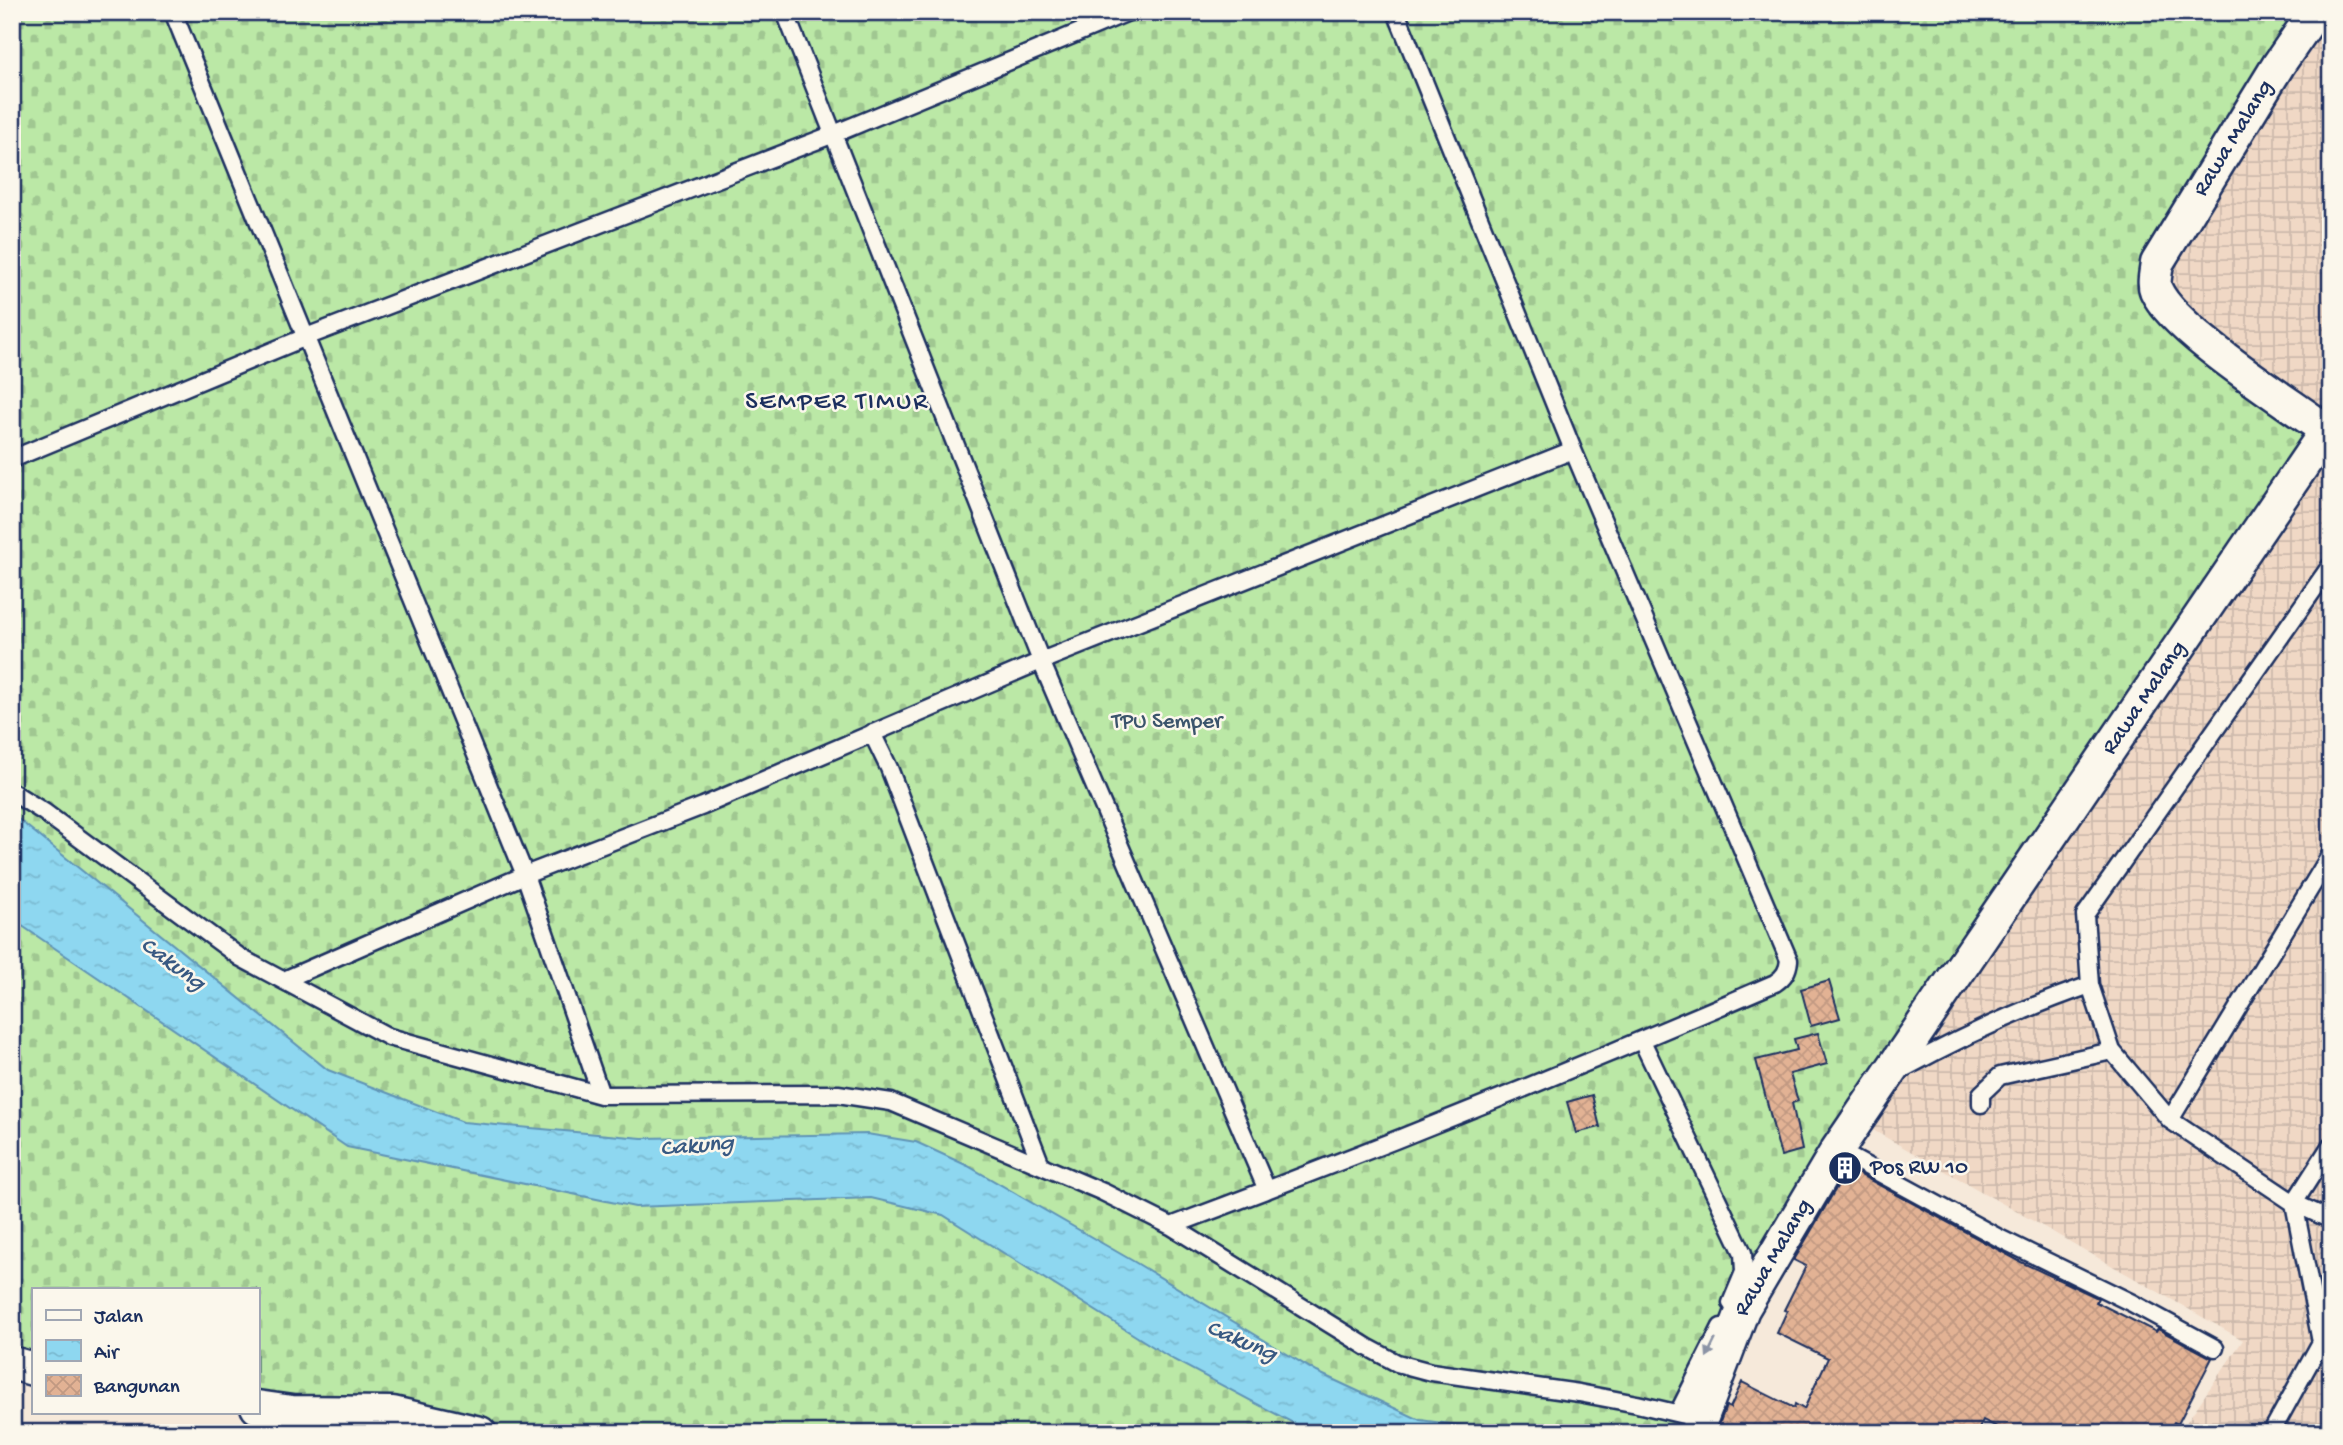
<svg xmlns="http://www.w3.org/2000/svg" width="2343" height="1445" font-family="'Gochi Hand',sans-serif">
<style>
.industrial{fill:url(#industrial-grid)}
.cemetery{fill:url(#cemetery-stones);stroke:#6b8c82;stroke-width:2}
.water{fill:url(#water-ripples);stroke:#6094b6;stroke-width:2}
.building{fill:url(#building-cross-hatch);stroke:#1b2f5e;stroke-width:2}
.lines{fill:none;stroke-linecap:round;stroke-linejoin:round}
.lane-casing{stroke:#1b2f5e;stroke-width:21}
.street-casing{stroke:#1b2f5e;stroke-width:37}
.lane{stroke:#fbf7ec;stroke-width:16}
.street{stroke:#fbf7ec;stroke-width:32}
.oneway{fill:#8b93a5}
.labels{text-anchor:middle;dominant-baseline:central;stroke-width:5;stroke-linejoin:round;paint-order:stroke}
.street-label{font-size:23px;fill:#1b2f5e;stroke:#fbf7ec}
.park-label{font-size:23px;fill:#3b546c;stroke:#fbf7ec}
.poi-label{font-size:23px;fill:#1b2f5e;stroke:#fbf7ec;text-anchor:start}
.water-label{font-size:24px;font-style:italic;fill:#385982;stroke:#fbf7ec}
.quarter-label{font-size:26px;letter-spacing:2px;fill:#1b2f5e;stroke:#fbf7ec}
</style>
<defs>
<pattern id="industrial-grid" width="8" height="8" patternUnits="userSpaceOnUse" patternTransform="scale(1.75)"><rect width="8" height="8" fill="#f0d8c5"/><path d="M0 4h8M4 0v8" fill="none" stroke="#cdbaac"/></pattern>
<pattern id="cemetery-stones" width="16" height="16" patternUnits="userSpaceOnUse" patternTransform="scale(1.75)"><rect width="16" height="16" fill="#bbe8a6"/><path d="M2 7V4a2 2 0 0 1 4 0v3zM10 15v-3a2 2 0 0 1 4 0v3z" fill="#a0c791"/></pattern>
<pattern id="water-ripples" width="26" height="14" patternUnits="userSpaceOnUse" patternTransform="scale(1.75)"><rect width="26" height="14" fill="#8ed7f0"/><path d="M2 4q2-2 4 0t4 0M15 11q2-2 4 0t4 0" fill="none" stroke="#7ab9d0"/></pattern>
<pattern id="building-cross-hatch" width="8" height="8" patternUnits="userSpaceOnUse" patternTransform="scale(1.75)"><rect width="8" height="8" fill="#e2b294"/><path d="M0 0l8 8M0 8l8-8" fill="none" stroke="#c19982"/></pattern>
</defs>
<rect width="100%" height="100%" fill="#f6e9da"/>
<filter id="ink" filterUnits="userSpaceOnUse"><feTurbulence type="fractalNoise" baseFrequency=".0143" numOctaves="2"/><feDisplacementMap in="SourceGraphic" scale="14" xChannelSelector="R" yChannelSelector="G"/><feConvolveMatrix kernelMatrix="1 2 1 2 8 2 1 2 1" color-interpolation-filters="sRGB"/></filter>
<g filter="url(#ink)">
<path class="industrial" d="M 2320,12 L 2331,12 L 2331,1433 L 2179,1433 L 2243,1340 L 1857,1121 L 2155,287 Z"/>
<path class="cemetery" d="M 12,12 L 2320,12 L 2155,287 L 2317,424 L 1857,1121 L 1697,1433 L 480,1433 L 257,1407 L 257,1289 L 33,1289 L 33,1369 L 12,1363 Z"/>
<path class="water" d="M 12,814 L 328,1070 L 463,1122 L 642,1138 L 867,1134 L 916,1142 L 968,1166 L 1133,1261 L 1317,1372 L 1420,1420 L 1518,1433 L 1312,1433 L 1174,1360 L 943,1215 L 871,1198 L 635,1207 L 347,1147 L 12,919 Z"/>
<path class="building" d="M 1829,981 L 1840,1018 L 1811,1026 L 1801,989 Z
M 1818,1033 L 1827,1064 L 1790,1074 L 1798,1101 L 1792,1103 L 1802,1150 L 1781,1156 L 1756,1060 L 1797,1050 L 1794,1039 Z
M 1592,1095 L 1600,1127 L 1576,1133 L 1567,1102 Z
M 1848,1168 L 2021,1262 L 2098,1298 L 2096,1302 L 2156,1332 L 2158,1329 L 2212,1358 L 2178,1424 L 2174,1422 L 2168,1433 L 2009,1433 L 1983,1420 L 1977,1433 L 1716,1433 L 1726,1406 L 1730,1408 L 1742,1382 L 1794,1408 L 1795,1404 L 1804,1409 L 1828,1358 L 1777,1333 L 1787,1311 L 1784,1310 L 1806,1266 L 1794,1260 Z"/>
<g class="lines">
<g class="lane-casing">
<path id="lane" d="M 173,12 L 525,875 L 601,1095
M 785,12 L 1041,661 L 1267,1190
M 12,459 L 306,337 L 834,134 L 1128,12
M 2331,565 L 2085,915 L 2090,985 L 2112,1051 L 2170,1120 L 2294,1203 L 2331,1220
M 872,733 L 889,768 L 1041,1165
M 12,792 L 44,812 L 241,958 L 389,1037 L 601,1095 L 838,1094 L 891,1102 L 1103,1192 L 1171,1226 L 1367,1347 L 1397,1363 L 1431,1372 L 1579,1393 L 1637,1404 L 1701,1419
M 284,980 L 525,875 L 703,806 L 1041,661 L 1573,450
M 1642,1041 L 1743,1253 L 1744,1272 L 1731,1303
M 1899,1071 C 1961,1037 2023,1008 2090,985
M 1981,1104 L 1981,1094 L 2000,1076 L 2112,1051
M 2170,1120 L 2331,854
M 1837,1150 L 1999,1238 L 2132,1303 L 2215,1348
M 1171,1226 C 1375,1150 1576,1069 1775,983 C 1784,977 1788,971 1789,960 L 1573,450 L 1396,12
M 1678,1413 L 1721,1327
M 2271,1433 L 2321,1342 L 2294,1203 L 2331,1145"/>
</g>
<g class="street-casing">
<g id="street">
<path d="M 12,1363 L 33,1369"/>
<path d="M 257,1407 L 292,1412 L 393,1413 L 480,1433"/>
<path id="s1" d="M 1696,1433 L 1743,1309 L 1837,1150 L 2320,440 L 2322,434 L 2317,424 C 2280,397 2173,329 2156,290 C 2153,283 2156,272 2157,263 L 2279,64 L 2315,12"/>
</g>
</g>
<use href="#lane" class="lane"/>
<use href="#street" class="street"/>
</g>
<defs><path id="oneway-solid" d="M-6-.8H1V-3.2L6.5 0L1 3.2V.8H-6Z" transform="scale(1.75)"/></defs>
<use class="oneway" href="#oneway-solid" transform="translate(1711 1348) rotate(116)"/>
</g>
<defs>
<g id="building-disc" transform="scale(1.75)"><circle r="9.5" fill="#1b2f5e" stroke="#fbf7ec"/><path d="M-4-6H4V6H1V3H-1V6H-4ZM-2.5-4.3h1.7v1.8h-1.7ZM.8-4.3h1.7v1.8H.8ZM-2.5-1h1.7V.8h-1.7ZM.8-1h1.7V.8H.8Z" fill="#fff"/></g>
</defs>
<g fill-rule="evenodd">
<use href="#building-disc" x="1845" y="1168"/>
</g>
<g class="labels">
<g class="street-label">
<text stroke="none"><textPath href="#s1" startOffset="1578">Rawa Malang</textPath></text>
<text stroke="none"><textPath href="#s1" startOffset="864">Rawa Malang</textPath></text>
<text stroke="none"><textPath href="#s1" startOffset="192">Rawa Malang</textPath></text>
</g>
<g class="park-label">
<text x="1167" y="722">TPU Semper</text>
</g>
<g class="poi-label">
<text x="1870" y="1168">Pos RW 10</text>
</g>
<g class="water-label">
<text transform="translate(172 965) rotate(36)">Cakung</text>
<text transform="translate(697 1147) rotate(-5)">Cakung</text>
<text transform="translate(1241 1342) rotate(23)">Cakung</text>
</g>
<g class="quarter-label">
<text x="837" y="403">SEMPER TIMUR</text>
</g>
</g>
<rect width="2343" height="1445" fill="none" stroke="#fbf7ec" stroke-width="42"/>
<rect x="21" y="21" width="2301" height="1403" fill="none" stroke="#1b2f5e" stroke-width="2.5" filter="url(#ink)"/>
<rect x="32" y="1288" width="228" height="126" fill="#fbf7ec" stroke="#a1a7b3" stroke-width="2"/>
<rect x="46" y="1310" width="35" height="10" fill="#fbf7ec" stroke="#a1a7b3" stroke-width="2"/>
<text x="94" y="1322" font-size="21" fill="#1b2f5e">Jalan</text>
<rect x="46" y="1340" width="35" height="21" fill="url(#water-ripples)" stroke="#a1a7b3" stroke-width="2"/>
<text x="94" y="1358" font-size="21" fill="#1b2f5e">Air</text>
<rect x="46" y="1375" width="35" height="21" fill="url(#building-cross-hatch)" stroke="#a1a7b3" stroke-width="2"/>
<text x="94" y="1392" font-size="21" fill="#1b2f5e">Bangunan</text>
</svg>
